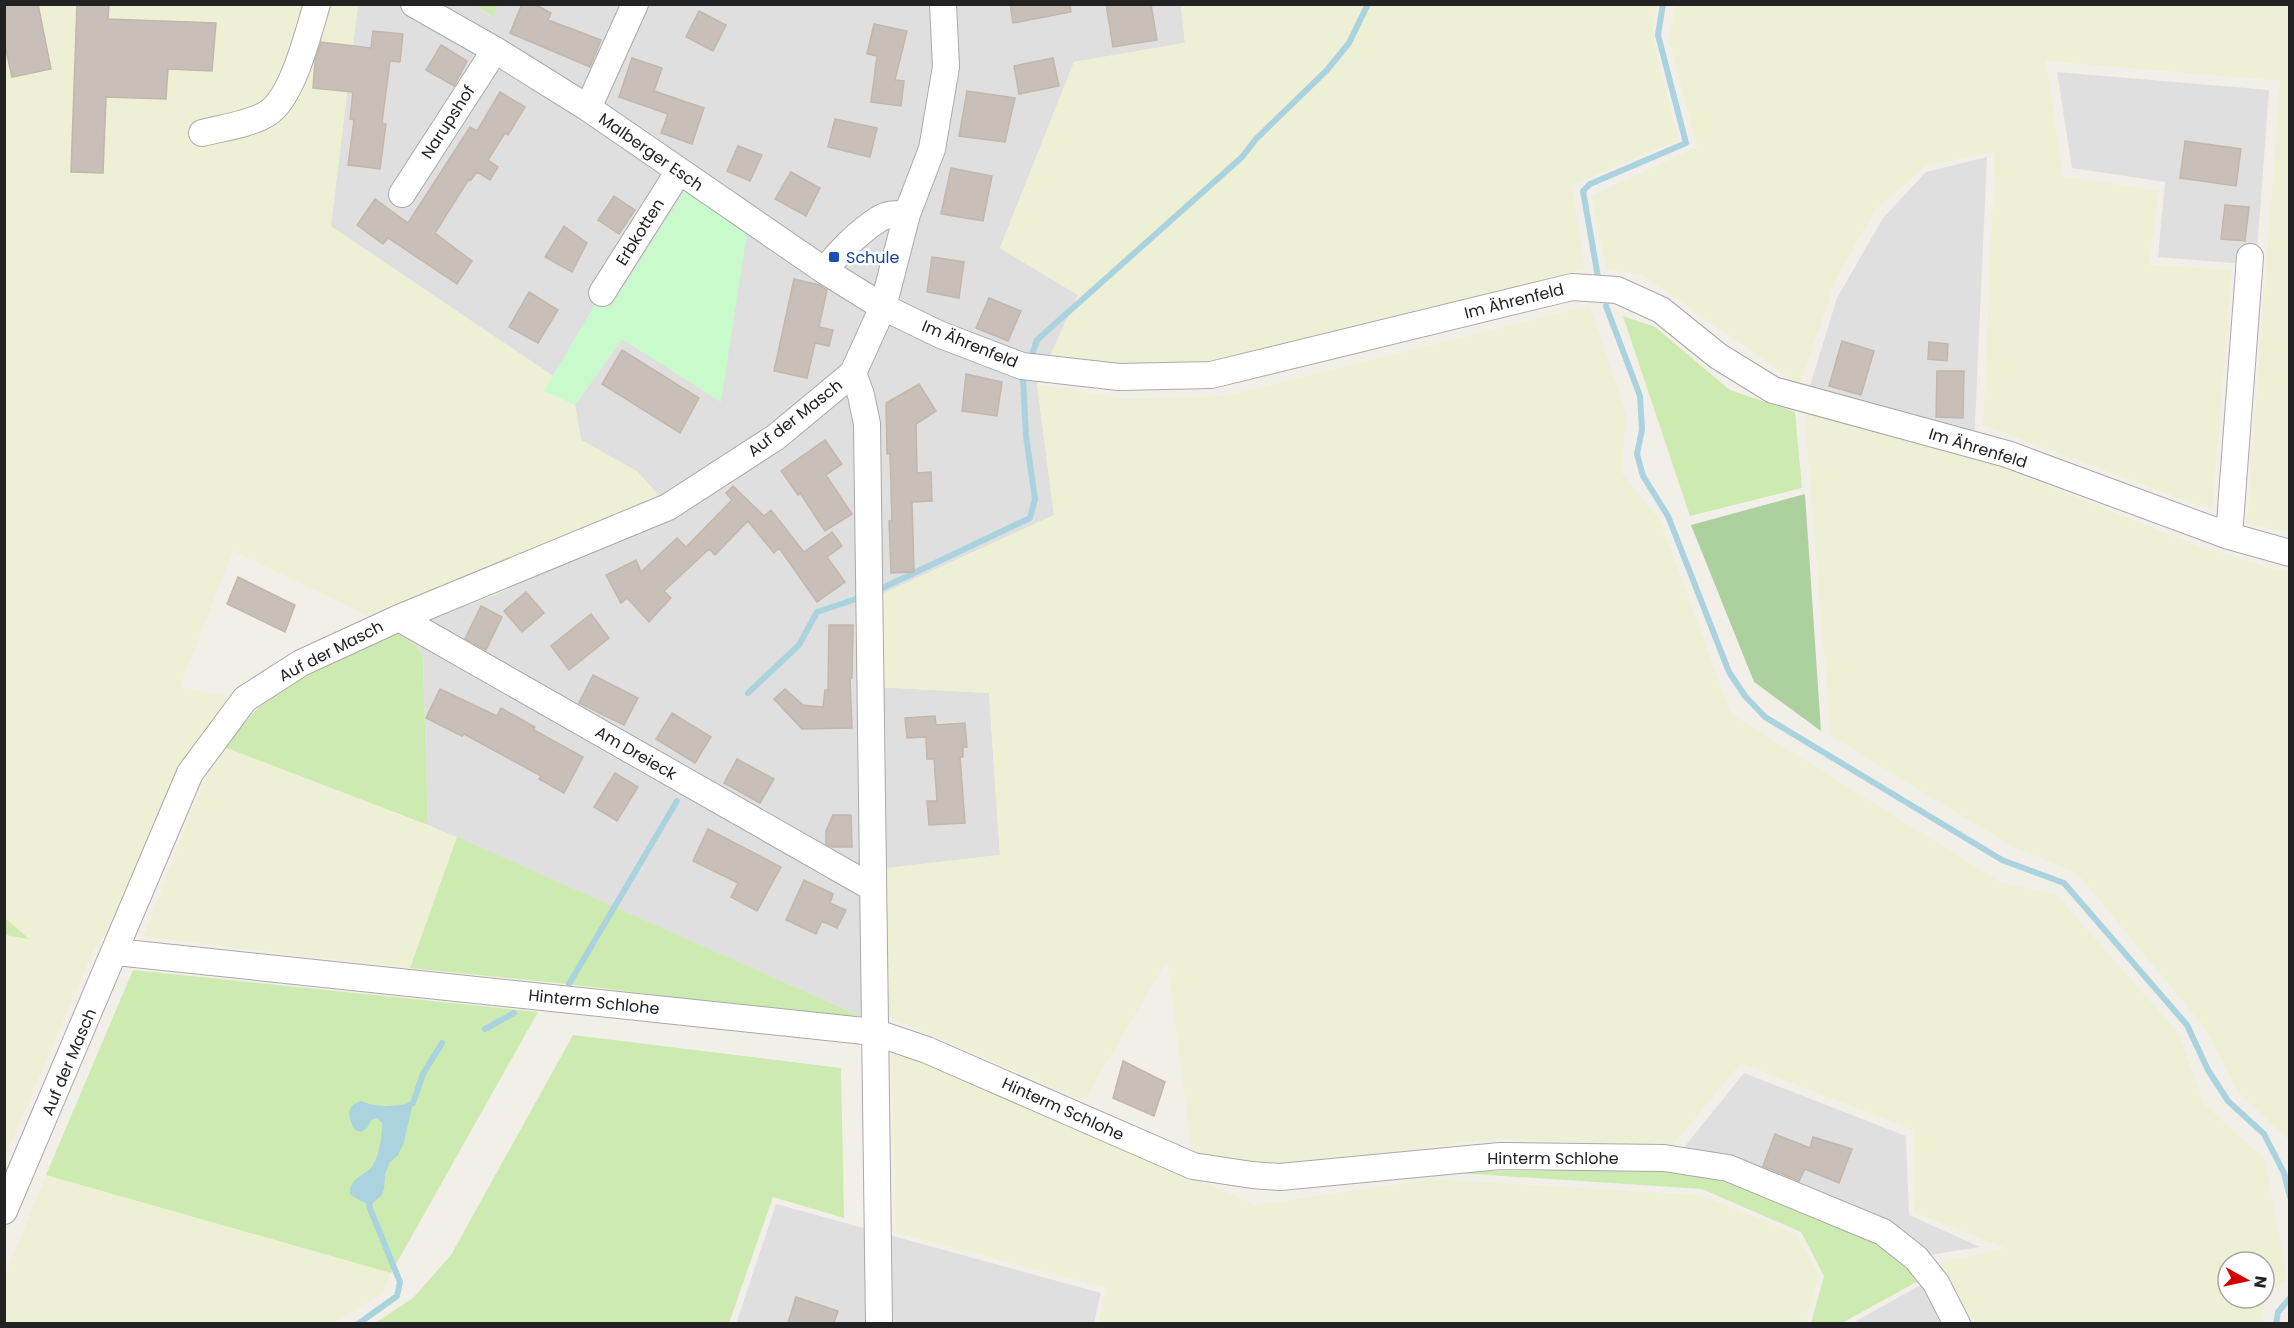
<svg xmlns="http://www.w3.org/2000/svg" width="2294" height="1328" font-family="Poppins,sans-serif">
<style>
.residential{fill:#e0dfdf}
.farmland{fill:#eef0d5;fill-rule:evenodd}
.grass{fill:#cdebb0}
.forest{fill:#add19e}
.park{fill:#c8facc}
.water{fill:#aad3df}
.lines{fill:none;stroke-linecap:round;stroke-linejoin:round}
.stream{stroke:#aad3df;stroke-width:6}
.building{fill:#c7bfb8;stroke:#c4b6ab;stroke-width:1.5}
.minor-casing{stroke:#a9a9a9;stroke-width:28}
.minor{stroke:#fff;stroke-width:26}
.transit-dot{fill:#1a4fb4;stroke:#fff;stroke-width:2}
.labels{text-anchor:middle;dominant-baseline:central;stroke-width:5;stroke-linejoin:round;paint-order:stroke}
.street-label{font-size:16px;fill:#222;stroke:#fff}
.transit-label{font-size:16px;fill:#164399;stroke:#fff;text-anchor:start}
</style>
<rect width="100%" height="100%" fill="#f2efe9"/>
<path class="residential" d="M 498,4 L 1181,5 L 1185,43 L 1074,62 L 1000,248 L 1078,295 L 1037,384 L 1054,515 L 882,594 L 877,687 L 989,693 L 1000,855 L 879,869 L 882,1014 L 860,1016 L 428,825 L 423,657 L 417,647 L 393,630 L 487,598 L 658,523 L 638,472 L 581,440 L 575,405 L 622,339 L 721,401 L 611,306 L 595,305 L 553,376 L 330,226 L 358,5 L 475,5 L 492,17 Z
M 2057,72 L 2269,90 L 2256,265 L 2158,257 L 2165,182 L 2072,168 Z
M 1987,157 L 1974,445 L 1806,399 L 1837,298 L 1883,218 L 1926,172 Z
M 1744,1073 L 1906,1136 L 1909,1215 L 1980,1247 L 1929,1255 L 1681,1151 Z
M 776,1204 L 1101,1293 L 1094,1323 L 736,1324 Z
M 1926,1282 L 1949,1323 L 1857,1324 L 1856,1321 Z"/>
<path class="farmland" d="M 5,5 L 358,5 L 331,226 L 553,376 L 544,391 L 575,405 L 581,440 L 638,472 L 660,497 L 658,523 L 487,598 L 393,630 L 367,615 L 233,551 L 180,687 L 230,697 L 185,756 L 108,932 L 94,949 L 5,1157 L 5,935 L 28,938 L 4,918 Z
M 1181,5 L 1657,5 L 1652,35 L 1679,140 L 1572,185 L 1585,269 L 1210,369 L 1122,373 L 1048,360 L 1078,295 L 1000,248 L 1074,62 L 1185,43 Z
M 1675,5 L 2289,5 L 2289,532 L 2247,523 L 2280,81 L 2046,61 L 2063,176 L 2159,191 L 2149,265 L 2232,270 L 2212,510 L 1983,425 L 1995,152 L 1926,166 L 1875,210 L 1836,279 L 1800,385 L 1644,276 L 1607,269 L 1591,196 L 1697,147 L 1669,41 Z
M 1590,306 L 1626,414 L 1622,473 L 1660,520 L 1731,714 L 2000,882 L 2057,895 L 2179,1034 L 2204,1104 L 2265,1159 L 2288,1280 L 2266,1292 L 2262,1323 L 1973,1323 L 1940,1262 L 2005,1248 L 1914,1212 L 1913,1130 L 1741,1063 L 1672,1146 L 1495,1139 L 1275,1166 L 1192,1151 L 1167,961 L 1084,1101 L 882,1014 L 879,869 L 1000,855 L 989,693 L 877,687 L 882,594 L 1054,515 L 1037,384 L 1123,399 L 1225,396 ZM 2228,1262 L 2264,1262 L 2264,1298 L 2228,1298 Z
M 1804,411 L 1996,465 L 2198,546 L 2275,569 L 2289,571 L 2289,1140 L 2239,1093 L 2204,1027 L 2077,873 L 2013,847 L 1831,736 Z
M 224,747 L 457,837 L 410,968 L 143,937 L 205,776 Z
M 891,1047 L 1256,1205 L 1430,1179 L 1701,1195 L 1796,1234 L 1819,1275 L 1806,1323 L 1098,1323 L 1106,1288 L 896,1233 Z
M 46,1175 L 391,1273 L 382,1293 L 334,1323 L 5,1323 L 5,1275 Z"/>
<path class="grass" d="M 475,5 L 498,5 L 493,17 Z
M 1623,316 L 1655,327 L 1730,390 L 1795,412 L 1802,488 L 1690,516 Z
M 393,630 L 417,647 L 423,657 L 428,825 L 224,747 L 263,702 L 300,677 Z
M 457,837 L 860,1016 L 826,1016 L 576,985 L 410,968 Z
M 4,918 L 5,918 L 29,939 L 5,935 Z
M 133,970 L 538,1012 L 391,1273 L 46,1175 Z
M 573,1035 L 841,1068 L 844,1218 L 773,1197 L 729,1323 L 375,1323 L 413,1298 L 451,1255 Z
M 1662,1169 L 1722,1181 L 1879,1241 L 1922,1279 L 1842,1323 L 1811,1323 L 1824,1276 L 1801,1232 L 1702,1189 L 1442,1172 Z"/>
<path class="forest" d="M 1805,494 L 1821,731 L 1754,682 L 1691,525 Z"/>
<path class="park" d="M 689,184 L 748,227 L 721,402 L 622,339 L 575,405 L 544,391 L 595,305 L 611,306 Z"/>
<path class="water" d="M 361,1101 C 381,1109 392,1106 413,1103 L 404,1142 L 398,1155 L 390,1162 L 385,1174 L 384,1189 L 381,1196 L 369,1206 C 363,1200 356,1200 350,1194 C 349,1177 365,1177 373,1165 C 380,1153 382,1136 382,1123 L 377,1118 L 371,1120 L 367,1128 L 361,1132 L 355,1130 C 348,1118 345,1106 361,1101 Z"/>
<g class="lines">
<path class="stream" d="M 1598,277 L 1583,191 L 1590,184 L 1686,143 L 1658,35 L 1663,4
M 1606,306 L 1640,396 L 1642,430 L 1637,454 L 1643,476 L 1668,516 L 1729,672 L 1745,696 L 1765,717 L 2002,860 L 2064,883 L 2187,1025 L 2208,1070 L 2228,1101 L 2264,1134 L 2284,1173 L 2290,1197
M 1030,360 L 1037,340 L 1242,157 L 1256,139 L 1327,70 L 1349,43 L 1368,4
M 874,592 L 1030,518 L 1035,499 L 1026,436 L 1023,378 L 1025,372
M 748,693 L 799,645 L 817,612 L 862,597
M 569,984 L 677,801
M 485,1029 L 514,1013
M 406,1107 L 413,1103 L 423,1074 L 442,1043
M 358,1324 L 397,1296 L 400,1282 L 369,1206 L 371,1198
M 2276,1324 L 2278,1312 L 2290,1298"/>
</g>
<path class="building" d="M 4,4 L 38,4 L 51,69 L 12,77 L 4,41 Z
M 77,4 L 109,4 L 108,19 L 216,23 L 212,71 L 168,69 L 166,99 L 106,97 L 103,173 L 71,172 Z
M 522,4 L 535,4 L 551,13 L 548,20 L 601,40 L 590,67 L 510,33 Z
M 1010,4 L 1070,4 L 1071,12 L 1013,23 Z
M 1106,4 L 1151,4 L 1157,40 L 1113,47 Z
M 699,11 L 726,25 L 713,51 L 686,37 Z
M 874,24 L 907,31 L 895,80 L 904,81 L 901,106 L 871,102 L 877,56 L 867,54 Z
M 373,31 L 403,34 L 400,62 L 390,61 L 382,123 L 386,124 L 380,169 L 348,165 L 354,120 L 350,119 L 353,92 L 313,88 L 315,61 L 321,42 L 371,48 Z
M 441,45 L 467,61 L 454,86 L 426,70 Z
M 632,58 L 662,68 L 654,91 L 704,108 L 692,144 L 661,133 L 668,114 L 619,97 Z
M 1053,58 L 1059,86 L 1019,94 L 1014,66 Z
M 967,91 L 1015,98 L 1005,142 L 959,136 Z
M 500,92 L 525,107 L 508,135 L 505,133 L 488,160 L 498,167 L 490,180 L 477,172 L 471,180 L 469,179 L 435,233 L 472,261 L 457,284 L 388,238 L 383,244 L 357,225 L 375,199 L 408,223 L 470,127 L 477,131 Z
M 835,119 L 877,128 L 870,157 L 828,147 Z
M 2185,141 L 2241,149 L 2236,186 L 2180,178 Z
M 738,146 L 762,155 L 750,181 L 727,171 Z
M 951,168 L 992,176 L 983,221 L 941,214 Z
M 791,172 L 820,188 L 806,216 L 775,199 Z
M 614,196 L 635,210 L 619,234 L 598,220 Z
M 2225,205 L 2249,207 L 2245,241 L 2221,239 Z
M 564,226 L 587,243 L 572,272 L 545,257 Z
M 932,257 L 964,262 L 959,298 L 927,292 Z
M 794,279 L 819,285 L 827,290 L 819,327 L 833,330 L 829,346 L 815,343 L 807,378 L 774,371 Z
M 529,292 L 558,310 L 538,343 L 509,327 Z
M 989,298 L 1021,311 L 1008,341 L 976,328 Z
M 1842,341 L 1874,351 L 1861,395 L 1829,386 Z
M 1929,342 L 1948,344 L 1947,361 L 1928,359 Z
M 622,350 L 699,398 L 680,433 L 602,384 Z
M 1937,371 L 1964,371 L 1963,418 L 1936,417 Z
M 966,374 L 1002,382 L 997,416 L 962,411 Z
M 919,384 L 936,411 L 916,424 L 917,473 L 931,472 L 932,501 L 912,502 L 914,572 L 891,573 L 889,521 L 892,521 L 890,454 L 887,454 L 886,403 Z
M 825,440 L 842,464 L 826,475 L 852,514 L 825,531 L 800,493 L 798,495 L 781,471 Z
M 733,486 L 764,516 L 771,510 L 804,552 L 832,532 L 842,546 L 827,557 L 845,582 L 817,602 L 779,548 L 774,553 L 748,521 L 715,555 L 709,549 L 664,591 L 671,598 L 649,622 L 627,598 L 621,603 L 606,575 L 636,560 L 641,572 L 677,538 L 686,547 L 732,500 L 726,493 Z
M 238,577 L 295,605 L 285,632 L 227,604 Z
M 526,592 L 544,613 L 522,632 L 504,611 Z
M 481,606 L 502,617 L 486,650 L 465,639 Z
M 591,614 L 609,638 L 569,670 L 551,646 Z
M 829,625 L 853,625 L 852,678 L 850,678 L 852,728 L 802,729 L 774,699 L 785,689 L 803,705 L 823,707 L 825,690 L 828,690 Z
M 593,675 L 638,698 L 624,725 L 579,703 Z
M 440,689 L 497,716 L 501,708 L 535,727 L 534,730 L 583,757 L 564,793 L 539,779 L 541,776 L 464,734 L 462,736 L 426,718 Z
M 672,713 L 711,737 L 695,763 L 656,739 Z
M 935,716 L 936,725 L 965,723 L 967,747 L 963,747 L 963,757 L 960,757 L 965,823 L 929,825 L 927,801 L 937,801 L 934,759 L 927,759 L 926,737 L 907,738 L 905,718 Z
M 737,759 L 774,779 L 760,803 L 724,783 Z
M 615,773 L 638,787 L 617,821 L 594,807 Z
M 833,815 L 851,815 L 852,847 L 832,847 L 826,844 L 826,831 Z
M 708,829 L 781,867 L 757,911 L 731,897 L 738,883 L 693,861 Z
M 804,880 L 833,894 L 830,903 L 846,910 L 837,928 L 822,921 L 816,934 L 786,920 Z
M 1123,1061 L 1165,1082 L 1154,1116 L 1113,1098 Z
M 1775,1134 L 1810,1148 L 1813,1137 L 1852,1149 L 1839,1183 L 1805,1169 L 1799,1181 L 1763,1166 Z
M 796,1297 L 838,1311 L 834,1323 L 788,1323 Z"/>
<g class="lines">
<g class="minor-casing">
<path id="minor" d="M 414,4 L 495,50 L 588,108 L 825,271 L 883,307 L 941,335 L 1022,366 L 1119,377 L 1211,375 L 1572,287 L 1617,290 L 1661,310 L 1718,356 L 1773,390 L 2007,454 L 2229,536 L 2290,553
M 588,108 L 635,4
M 202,133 C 221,128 252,124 268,113 C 293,97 308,33 317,4
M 402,194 L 495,50
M 825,271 C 837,253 860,231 879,219 C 888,213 897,214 907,214
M 602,293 L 679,171
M 853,373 L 861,395 L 867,424 L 879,1324
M 2229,536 L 2250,257
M 399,618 L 873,888
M 116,952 L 874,1032 L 927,1050 L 1193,1166 L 1252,1175 L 1280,1177 L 1500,1156 L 1664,1158 L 1728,1168 L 1883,1232 L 1916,1258 L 1936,1283 L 1957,1324
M 4,1211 L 190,773 L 245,699 L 301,663 L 399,618 L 668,507 L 776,437 L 853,373 L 883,307 L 907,214 L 932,149 L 946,67 L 943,4"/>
</g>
<use href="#minor" class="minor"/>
</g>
<rect class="transit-dot" x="828" y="251" width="12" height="12" rx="3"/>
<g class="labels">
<g class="street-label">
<text transform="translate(448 122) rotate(-57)">Narupshof</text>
<text transform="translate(651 152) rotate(35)">Malberger Esch</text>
<text transform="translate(640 232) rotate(-58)">Erbkotten</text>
<text transform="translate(1514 301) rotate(-14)">Im Ährenfeld</text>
<text transform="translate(970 344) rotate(22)">Im Ährenfeld</text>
<text transform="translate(795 418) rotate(-38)">Auf der Masch</text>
<text transform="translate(1978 448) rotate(17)">Im Ährenfeld</text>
<text transform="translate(331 651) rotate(-27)">Auf der Masch</text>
<text transform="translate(636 753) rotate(30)">Am Dreieck</text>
<text transform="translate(594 1002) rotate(6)">Hinterm Schlohe</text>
<text transform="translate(69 1062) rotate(-67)">Auf der Masch</text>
<text transform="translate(1063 1109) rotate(24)">Hinterm Schlohe</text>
<text x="1553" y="1158">Hinterm Schlohe</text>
</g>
<g class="transit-label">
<text x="846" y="257">Schule</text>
</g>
</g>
<rect width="2294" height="1328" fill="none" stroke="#222222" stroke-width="12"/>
<g transform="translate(2246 1280) rotate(98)"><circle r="28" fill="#ffffff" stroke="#a7a7a7" stroke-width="1.5"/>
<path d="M0-4.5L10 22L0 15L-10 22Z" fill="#d40000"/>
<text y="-9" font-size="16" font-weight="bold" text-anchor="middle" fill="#222222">N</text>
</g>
</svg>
